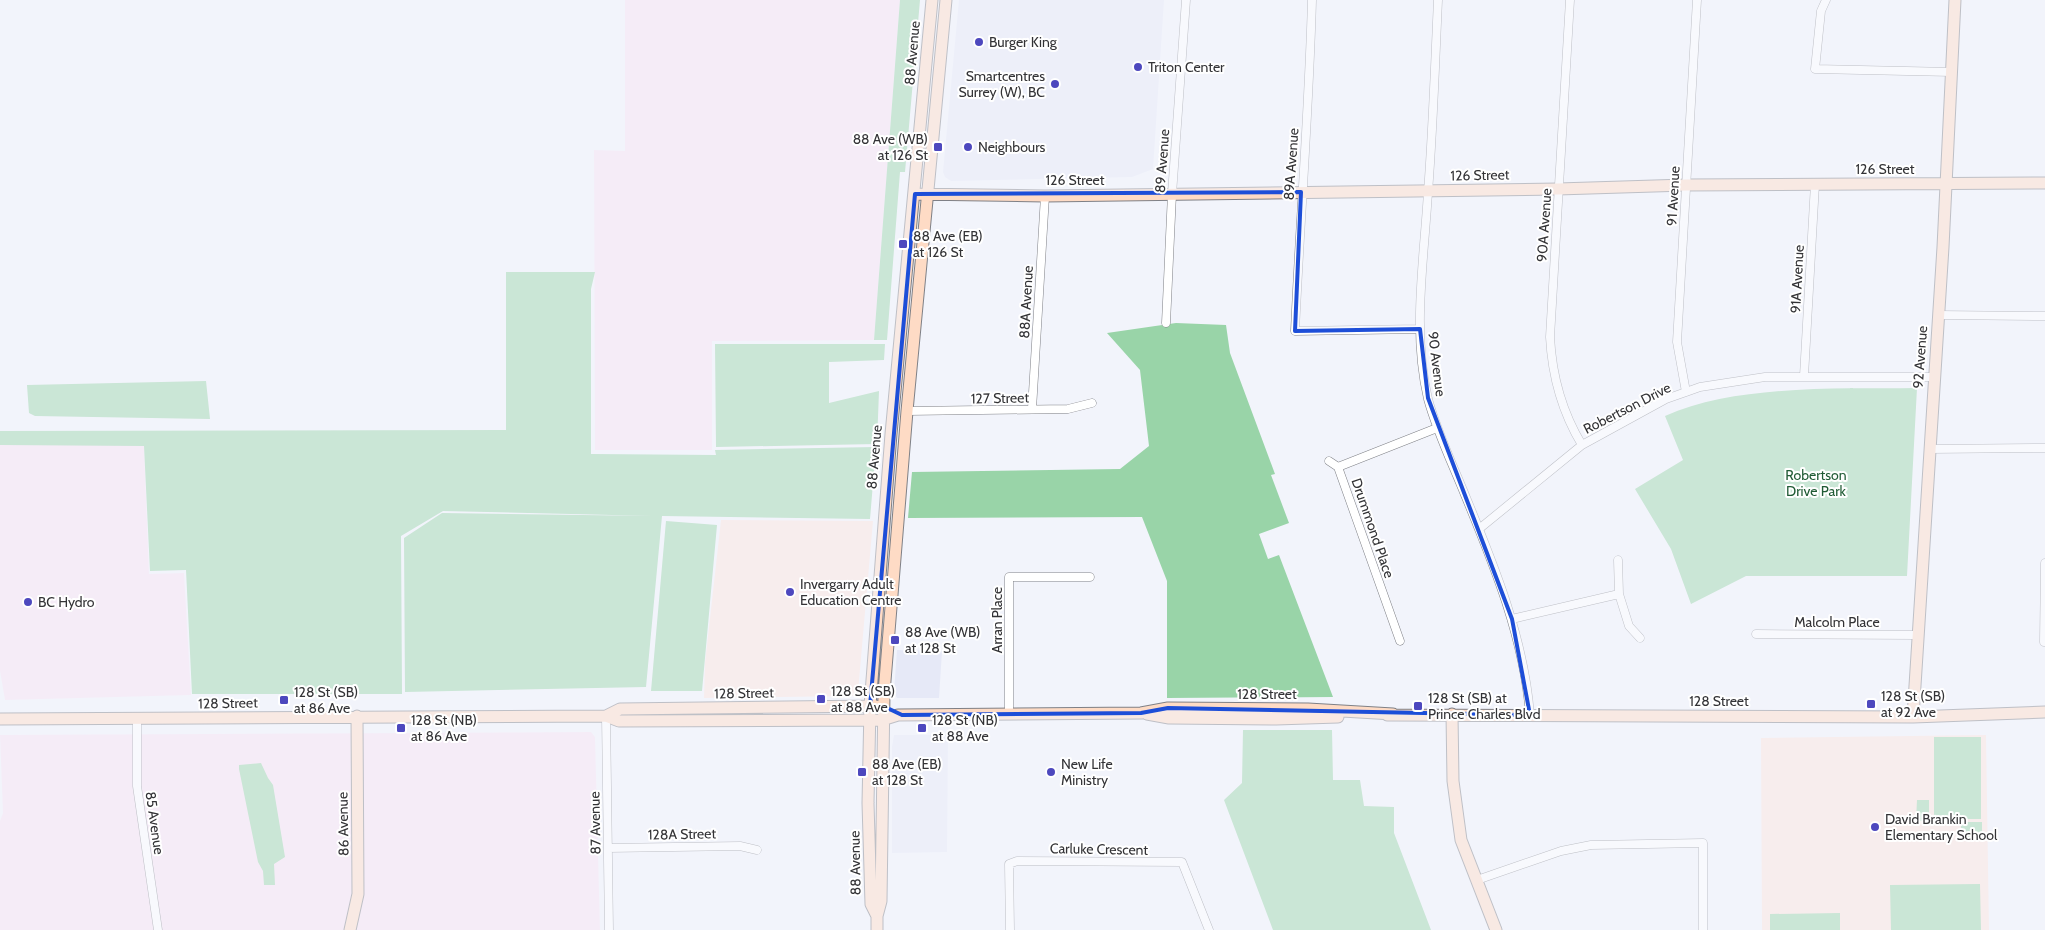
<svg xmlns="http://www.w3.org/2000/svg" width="2045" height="930" font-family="Cabin,sans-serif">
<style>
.built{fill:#e6e9f7}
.industrial{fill:#f8e3f2}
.education{fill:#fde4dc}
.green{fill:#99d4a8}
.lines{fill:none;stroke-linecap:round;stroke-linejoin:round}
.street-casing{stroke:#7f8086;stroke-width:9}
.secondary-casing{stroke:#7f8086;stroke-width:13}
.street{stroke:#fff;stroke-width:8}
.secondary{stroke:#fedbc5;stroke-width:11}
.marked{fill:none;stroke:#1d4ed8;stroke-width:4;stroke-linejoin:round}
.poi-dot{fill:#4d48be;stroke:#fff;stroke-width:2}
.labels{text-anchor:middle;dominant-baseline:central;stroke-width:4;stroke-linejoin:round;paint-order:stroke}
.poi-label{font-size:14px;fill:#333336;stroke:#fff;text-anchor:start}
.street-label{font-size:14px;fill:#333336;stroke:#fff}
.park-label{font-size:14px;fill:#205b35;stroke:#fff}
</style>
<rect width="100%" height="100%" fill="#f2f4fb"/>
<path class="built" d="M 959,0 L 1164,0 L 1153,169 L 1132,177 L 951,181 L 945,177 L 943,172 Z
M 897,650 L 942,651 L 939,698 L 897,698 L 894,692 Z
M 894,735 L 948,735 L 947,852 L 892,853 L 892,747 Z"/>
<path class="industrial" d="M 625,0 L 900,0 L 874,340 L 712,341 L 712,450 L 595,450 L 594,150 L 625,151 Z
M 0,445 L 144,445 L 149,574 L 184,573 L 191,695 L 5,700 L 0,671 Z
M 591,732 L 595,737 L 600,930 L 0,930 L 0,821 L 3,813 L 0,735 Z"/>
<path class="education" d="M 721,520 L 873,521 L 858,692 L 856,695 L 853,696 L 704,698 L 705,663 Z
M 1986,735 L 1989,930 L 1762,930 L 1761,738 Z"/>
<path class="green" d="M 900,0 L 920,0 L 905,172 L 900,172 L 887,340 L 874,340 Z
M 506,272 L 595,272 L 591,289 L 591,454 L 716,455 L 715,450 L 876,447 L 870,519 L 662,516 L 646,687 L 405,692 L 404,538 L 442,513 L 654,516 L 443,511 L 401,536 L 402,694 L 192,694 L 186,570 L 150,571 L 144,446 L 0,445 L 0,431 L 506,430 Z
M 1176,323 L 1226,325 L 1230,353 L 1275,474 L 1271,475 L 1289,523 L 1259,534 L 1268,559 L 1279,555 L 1333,697 L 1167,698 L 1167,581 L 1142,517 L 908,518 L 912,472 L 1120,469 L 1149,446 L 1140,370 L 1107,333 Z
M 715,344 L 885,344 L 884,360 L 829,362 L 829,403 L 879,391 L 877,444 L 716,447 Z
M 206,381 L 210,419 L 35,416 L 29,413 L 27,385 Z
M 1917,388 L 1907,576 L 1746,576 L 1691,604 L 1671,549 L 1635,489 L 1683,460 L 1665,416 C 1736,384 1840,389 1917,388 Z
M 666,521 L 717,525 L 702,691 L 651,691 Z
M 1243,730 L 1332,730 L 1333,780 L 1360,780 L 1364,806 L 1394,807 L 1394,833 L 1431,930 L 1273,930 L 1224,800 L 1242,783 Z
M 1934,737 L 1981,737 L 1981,819 L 1934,819 Z
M 261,763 L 268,778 L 273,785 L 285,857 L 274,864 L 275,885 L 264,885 L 263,871 L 258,862 L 239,769 L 239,765 Z
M 1917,800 L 1929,800 L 1929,821 L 1916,821 Z
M 1961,822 L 1982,822 L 1982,838 L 1961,838 Z
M 1980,884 L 1981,930 L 1891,930 L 1890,885 Z
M 1840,913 L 1840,930 L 1770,930 L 1770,914 Z"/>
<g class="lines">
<g class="street-casing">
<path id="street" d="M 1312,0 C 1309,110 1300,220 1295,331 L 1420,329
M 1438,0 C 1435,64 1433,128 1428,192 C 1424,260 1412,332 1428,399 C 1437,432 1452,463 1465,495 C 1494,565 1524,638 1530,715
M 1570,0 L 1550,337 C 1552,375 1562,412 1582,445
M 1826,0 L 1821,11 L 1815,69 L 1952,72
M 1938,315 L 2045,316
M 1166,323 L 1172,194 L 1186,0
M 1804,376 L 1815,184
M 1686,392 L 1677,342 L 1697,0
M 1032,409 L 1045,196
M 907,411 L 1068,409 L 1092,403
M 1929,449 L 2045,448
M 1329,461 L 1338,467
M 1479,529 L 1582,445 L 1666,399 L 1686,392 L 1700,387 L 1765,377 L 1934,377
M 1618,560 L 1619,594 L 1629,626 L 1640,638
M 1512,619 L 1619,594
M 1756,634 L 1917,635
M 1400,641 L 1338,467 L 1437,428
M 2044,642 L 2045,563
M 1009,714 L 1009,577 L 1090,577
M 606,716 L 609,930
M 137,719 L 137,786 L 158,930
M 608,848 L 740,846 L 757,850
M 1477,880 L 1561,851 L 1591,845 L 1703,843 L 1703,930
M 1010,930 L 1009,864 L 1017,861 L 1182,862 L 1209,930"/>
</g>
<g class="secondary-casing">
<path id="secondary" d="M 915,194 L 1045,196 L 1558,189 L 1686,185 L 2045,183
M 1147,714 L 1169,718 L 1276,719 L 1338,717
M 1452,714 L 1453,781 L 1461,840 L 1496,930
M 1387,715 L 1913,717 L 2045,712
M 606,716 L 620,709 L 876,706
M 1913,717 L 1943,247 L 1955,0
M 0,719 L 606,716 L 619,721 L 882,720 L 898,715 L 1141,713 L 1168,708 L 1308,709 L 1393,714
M 877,916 L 871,904 L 868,803 L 870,706 L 891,434 L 932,0
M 350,930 L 358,894 L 357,716
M 877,930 L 877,916 L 881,901 L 884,693 L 907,411 L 946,0"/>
</g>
<use href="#street" class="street"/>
<use href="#secondary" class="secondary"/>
</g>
<path d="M0 0H2045V930H0ZM 1301,192 L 1295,331 L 1420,329 L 1428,398 L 1512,619 L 1530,715 L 1168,708 L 1141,713 L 902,715 L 883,706 L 870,706 L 915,194 Z" fill="#f2f4fb" fill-opacity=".55" fill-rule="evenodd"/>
<path class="marked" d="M 1301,192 L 1295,331 L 1420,329 L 1428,398 L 1512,619 L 1530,715 L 1168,708 L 1141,713 L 902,715 L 883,706 L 870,706 L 915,194 Z"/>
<g class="poi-dot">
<circle cx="979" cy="42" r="5"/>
<circle cx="1138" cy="67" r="5"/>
<circle cx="1055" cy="84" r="5"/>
<rect x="933" y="142" width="10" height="10" rx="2.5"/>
<circle cx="968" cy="147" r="5"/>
<rect x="898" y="239" width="10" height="10" rx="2.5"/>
<circle cx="790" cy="592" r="5"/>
<circle cx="28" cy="602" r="5"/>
<rect x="890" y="635" width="10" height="10" rx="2.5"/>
<rect x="816" y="694" width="10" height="10" rx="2.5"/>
<rect x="279" y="695" width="10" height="10" rx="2.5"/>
<rect x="1866" y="699" width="10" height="10" rx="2.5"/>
<rect x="1413" y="701" width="10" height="10" rx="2.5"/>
<rect x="396" y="723" width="10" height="10" rx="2.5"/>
<rect x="917" y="723" width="10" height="10" rx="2.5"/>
<rect x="857" y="767" width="10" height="10" rx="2.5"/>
<circle cx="1051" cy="772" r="5"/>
<circle cx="1875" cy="827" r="5"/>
</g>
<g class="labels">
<g class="poi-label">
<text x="989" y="42">Burger King</text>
<text x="1148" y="67">Triton Center</text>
<text x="1045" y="76" text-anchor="end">Smartcentres<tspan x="1045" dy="16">Surrey (W), BC</tspan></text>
<text x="928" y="139" text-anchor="end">88 Ave (WB)<tspan x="928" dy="16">at 126 St</tspan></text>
<text x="978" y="147">Neighbours</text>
<text x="913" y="236">88 Ave (EB)<tspan x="913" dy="16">at 126 St</tspan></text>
<text x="800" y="584">Invergarry Adult<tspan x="800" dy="16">Education Centre</tspan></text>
<text x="38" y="602">BC Hydro</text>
<text x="905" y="632">88 Ave (WB)<tspan x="905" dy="16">at 128 St</tspan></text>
<text x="831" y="691">128 St (SB)<tspan x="831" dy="16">at 88 Ave</tspan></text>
<text x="294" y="692">128 St (SB)<tspan x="294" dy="16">at 86 Ave</tspan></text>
<text x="1881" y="696">128 St (SB)<tspan x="1881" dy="16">at 92 Ave</tspan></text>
<text x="1428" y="698">128 St (SB) at<tspan x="1428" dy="16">Prince Charles Blvd</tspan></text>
<text x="411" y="720">128 St (NB)<tspan x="411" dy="16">at 86 Ave</tspan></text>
<text x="932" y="720">128 St (NB)<tspan x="932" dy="16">at 88 Ave</tspan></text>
<text x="872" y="764">88 Ave (EB)<tspan x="872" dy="16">at 128 St</tspan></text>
<text x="1061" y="764">New Life<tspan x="1061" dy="16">Ministry</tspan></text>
<text x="1885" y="819">David Brankin<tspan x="1885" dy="16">Elementary School</tspan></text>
</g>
<g class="street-label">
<text transform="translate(912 53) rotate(-85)">88 Avenue</text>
<text transform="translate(1162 161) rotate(-86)">89 Avenue</text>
<text transform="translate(1291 164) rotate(-86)">89A Avenue</text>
<text x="1885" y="169">126 Street</text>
<text transform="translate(1480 175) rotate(-1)">126 Street</text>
<text x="1075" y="180">126 Street</text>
<text transform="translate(1673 196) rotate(-87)">91 Avenue</text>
<text transform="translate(1544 225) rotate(-86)">90A Avenue</text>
<text transform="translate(1797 279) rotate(-87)">91A Avenue</text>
<text transform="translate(1026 302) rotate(-87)">88A Avenue</text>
<text transform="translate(1920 357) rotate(-86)">92 Avenue</text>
<text transform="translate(1437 364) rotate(83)">90 Avenue</text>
<text transform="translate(1000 398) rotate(-1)">127 Street</text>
<text transform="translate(1627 408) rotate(-27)">Robertson Drive</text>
<text transform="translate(874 457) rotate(-85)">88 Avenue</text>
<text transform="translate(1373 528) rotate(71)">Drummond Place</text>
<text transform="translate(997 620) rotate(-90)">Arran Place</text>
<text x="1837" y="622">Malcolm Place</text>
<text transform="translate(744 693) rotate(-1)">128 Street</text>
<text x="1267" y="694">128 Street</text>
<text x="1719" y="701">128 Street</text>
<text transform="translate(228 703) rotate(-1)">128 Street</text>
<text transform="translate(155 823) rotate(82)">85 Avenue</text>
<text transform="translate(595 823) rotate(-91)">87 Avenue</text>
<text transform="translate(343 824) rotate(-91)">86 Avenue</text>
<text transform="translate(682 834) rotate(-1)">128A Street</text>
<text transform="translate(1099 849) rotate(1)">Carluke Crescent</text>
<text transform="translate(855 863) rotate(-91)">88 Avenue</text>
</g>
<g class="park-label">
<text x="1816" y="475">Robertson<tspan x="1816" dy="16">Drive Park</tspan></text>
</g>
</g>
</svg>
